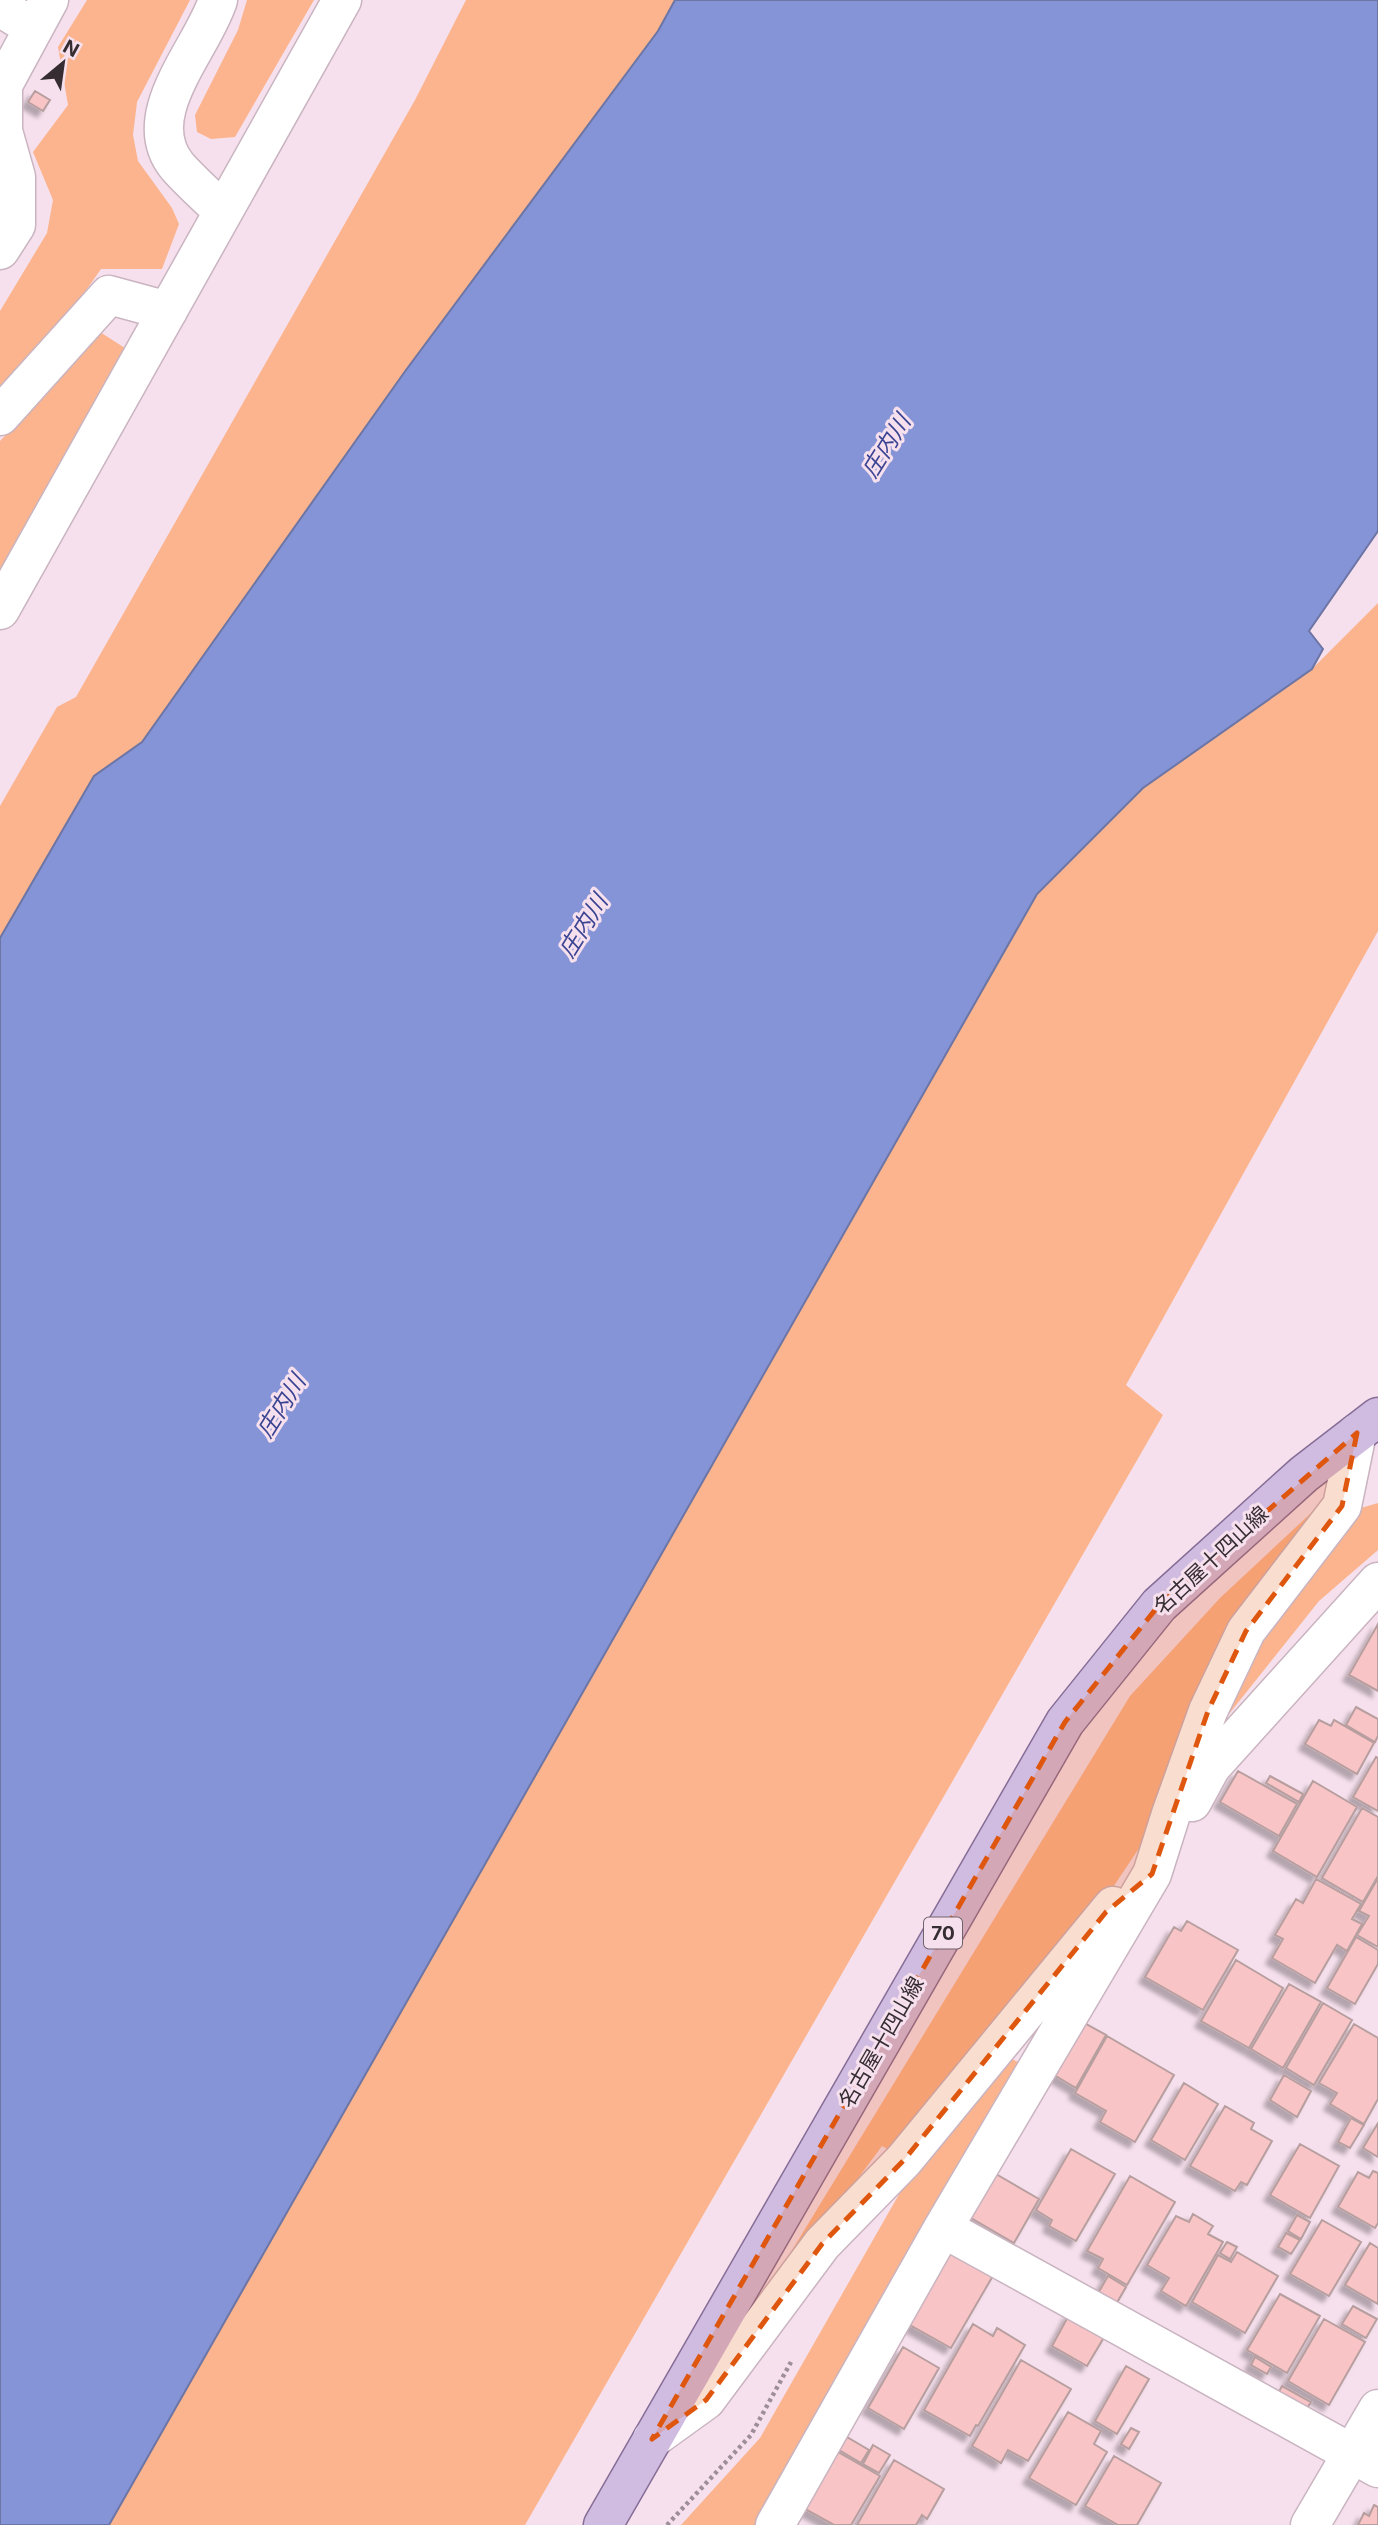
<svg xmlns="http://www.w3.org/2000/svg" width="1378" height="2525" font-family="Inter,'Noto Sans JP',sans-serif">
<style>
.green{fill:#fbb48d}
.water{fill:#8594d6;stroke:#6d75a5;stroke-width:2}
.building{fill:#f8c4c6;stroke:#b79e9f;stroke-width:2;filter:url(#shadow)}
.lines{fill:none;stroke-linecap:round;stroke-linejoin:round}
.minor-casing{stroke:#c9b4c0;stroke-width:41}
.major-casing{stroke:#856d96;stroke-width:41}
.path{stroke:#9e8e98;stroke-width:4.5;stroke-dasharray:3.5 3.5;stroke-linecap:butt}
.minor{stroke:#fff;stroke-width:38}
.major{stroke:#d0bce0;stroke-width:38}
.marked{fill:#df570e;fill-opacity:0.2;stroke:#df570e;stroke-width:5;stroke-dasharray:14 9;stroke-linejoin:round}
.labels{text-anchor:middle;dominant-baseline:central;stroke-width:6;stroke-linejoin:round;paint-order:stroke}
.shield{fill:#f6e0ed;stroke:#70636a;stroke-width:2}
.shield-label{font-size:19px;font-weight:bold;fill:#362d32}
.street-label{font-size:21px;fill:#362d32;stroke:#f6e0ed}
.water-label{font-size:23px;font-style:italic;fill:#3a4493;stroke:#f6e0ed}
</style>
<defs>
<filter id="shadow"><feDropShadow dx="-6" dy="6" stdDeviation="2" flood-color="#0004"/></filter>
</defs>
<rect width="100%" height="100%" fill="#f6e0ed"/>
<path class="green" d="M 87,0 L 190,0 L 137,102 L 133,135 L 138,161 L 172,208 L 179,224 L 162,269 L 101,269 L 52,339 L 0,394 L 0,311 L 47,233 L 53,200 L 33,152 L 68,105 L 58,47 Z
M 247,0 L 314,0 L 235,137 L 211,139 L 197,132 L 195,115 L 238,30 Z
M 466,0 L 675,0 L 658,31 L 406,370 L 142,742 L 94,776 L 0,938 L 0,806 L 57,707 L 76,697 L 415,100 Z
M 100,332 L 128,350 L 0,576 L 0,441 L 74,363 Z
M 1378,603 L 1378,931 L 1126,1385 L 1163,1415 L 525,2525 L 109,2525 L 1037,894 L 1143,788 L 1312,669 Z
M 1325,1500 L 1154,1826 L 1101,1905 L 900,2156 L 882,2146 L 787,2274 L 780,2270 L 1130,1696 L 1220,1598 Z
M 1378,1503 L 1378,1550 L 1319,1601 L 1225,1719 L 1255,1636 L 1354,1510 Z
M 1010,2058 L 1026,2066 L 766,2525 L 681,2525 L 760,2438 L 918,2161 Z"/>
<path class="water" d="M 675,0 L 1378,0 L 1378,531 L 1309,631 L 1323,649 L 1312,669 L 1143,788 L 1037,894 L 109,2525 L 0,2525 L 0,938 L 94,776 L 142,742 L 406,370 L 658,31 Z"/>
<path class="building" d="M 35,91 L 50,100 L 43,111 L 28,102 Z
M 1378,1624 L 1378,1691 L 1349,1675 Z
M 1356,1707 L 1378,1719 L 1378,1736 L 1375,1742 L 1346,1725 Z
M 1319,1720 L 1331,1726 L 1334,1720 L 1374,1743 L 1357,1774 L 1305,1744 Z
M 1376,1757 L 1378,1758 L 1378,1811 L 1353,1797 Z
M 1238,1771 L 1297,1804 L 1279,1836 L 1220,1802 Z
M 1270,1776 L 1303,1794 L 1299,1802 L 1266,1783 Z
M 1313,1781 L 1357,1807 L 1317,1877 L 1273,1851 Z
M 1362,1808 L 1378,1817 L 1378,1876 L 1363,1902 L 1322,1878 Z
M 1378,1878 L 1378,1947 L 1357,1935 L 1369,1916 L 1359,1911 Z
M 1316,1879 L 1361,1904 L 1352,1919 L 1362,1924 L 1347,1951 L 1337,1945 L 1315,1983 L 1272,1958 L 1283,1939 L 1275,1935 L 1296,1899 L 1303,1903 Z
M 1187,1921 L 1238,1950 L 1203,2010 L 1145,1977 L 1174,1927 L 1181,1931 Z
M 1356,1937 L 1378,1950 L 1378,1964 L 1355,2004 L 1327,1988 Z
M 1236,1960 L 1283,1988 L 1249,2048 L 1201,2021 Z
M 1289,1984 L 1321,2002 L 1283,2068 L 1251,2049 Z
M 1323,2003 L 1352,2020 L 1314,2085 L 1286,2068 Z
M 1079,2020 L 1106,2035 L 1076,2088 L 1049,2072 Z
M 1354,2024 L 1378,2038 L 1378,2099 L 1364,2124 L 1330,2104 L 1337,2093 L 1319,2083 Z
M 1107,2036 L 1174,2075 L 1135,2142 L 1100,2122 L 1106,2111 L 1075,2093 Z
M 1284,2075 L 1311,2091 L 1297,2117 L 1270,2100 Z
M 1184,2083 L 1218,2104 L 1185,2160 L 1151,2140 Z
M 1225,2106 L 1254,2123 L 1251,2129 L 1272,2141 L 1247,2185 L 1241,2182 L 1235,2191 L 1190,2166 Z
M 1351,2118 L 1364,2125 L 1350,2148 L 1338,2142 Z
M 1378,2123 L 1378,2157 L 1363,2148 Z
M 1300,2144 L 1339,2166 L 1310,2218 L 1270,2195 Z
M 1071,2149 L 1115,2174 L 1076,2241 L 1049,2226 L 1052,2220 L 1036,2210 Z
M 1373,2171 L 1378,2173 L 1378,2223 L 1375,2228 L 1338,2207 L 1358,2172 L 1369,2178 Z
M 996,2174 L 1039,2199 L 1014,2243 L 971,2218 Z
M 1130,2176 L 1175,2202 L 1127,2285 L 1098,2268 L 1103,2259 L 1087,2251 Z
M 1193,2214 L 1213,2226 L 1208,2234 L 1223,2242 L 1186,2306 L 1161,2291 L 1169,2278 L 1147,2265 L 1176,2216 L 1189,2222 Z
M 1297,2215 L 1310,2222 L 1301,2239 L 1288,2231 Z
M 1322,2220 L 1361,2242 L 1329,2296 L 1290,2274 Z
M 1286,2233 L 1300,2240 L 1291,2254 L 1278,2247 Z
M 1227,2242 L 1237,2247 L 1230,2259 L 1220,2253 Z
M 1370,2243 L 1378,2248 L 1378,2304 L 1345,2285 Z
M 951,2250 L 994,2274 L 951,2348 L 908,2324 Z
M 1237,2252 L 1278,2276 L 1245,2333 L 1192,2302 L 1218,2255 L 1231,2262 Z
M 1108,2276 L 1126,2287 L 1115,2306 L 1097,2295 Z
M 1280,2294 L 1320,2316 L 1287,2373 L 1247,2350 Z
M 1353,2306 L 1377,2319 L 1366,2338 L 1342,2324 Z
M 1070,2313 L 1106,2334 L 1087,2366 L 1052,2346 Z
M 1324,2319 L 1365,2342 L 1329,2405 L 1288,2381 Z
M 973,2324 L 993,2336 L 997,2328 L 1025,2345 L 978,2426 L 976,2425 L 970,2436 L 924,2410 Z
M 903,2347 L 939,2368 L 904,2429 L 868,2408 Z
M 1255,2357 L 1271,2367 L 1267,2374 L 1251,2365 Z
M 1021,2360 L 1071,2389 L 1028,2461 L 1008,2450 L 1001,2463 L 972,2446 Z
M 1126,2366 L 1149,2379 L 1117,2434 L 1095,2421 Z
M 1282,2386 L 1311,2402 L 1304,2413 L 1276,2397 Z
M 1068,2412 L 1101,2431 L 1094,2444 L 1107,2452 L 1076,2505 L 1029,2478 Z
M 1131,2428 L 1139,2432 L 1129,2449 L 1121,2444 Z
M 847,2437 L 869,2450 L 861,2463 L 839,2450 Z
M 873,2445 L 890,2455 L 879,2473 L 863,2464 Z
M 838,2452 L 880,2476 L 851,2525 L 834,2525 L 805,2509 Z
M 1114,2456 L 1161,2483 L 1137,2525 L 1118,2525 L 1085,2506 Z
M 894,2460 L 944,2489 L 927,2519 L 922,2515 L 916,2525 L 857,2525 Z
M 1374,2505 L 1378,2507 L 1378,2525 L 1358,2525 L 1364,2513 L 1369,2516 Z"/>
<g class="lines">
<g class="minor-casing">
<path id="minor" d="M 218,0 C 202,50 136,115 177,166 C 191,182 208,197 223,211
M 0,7 L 32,27
M 0,250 L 16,225 L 16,177 L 3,131 L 3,85 L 49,0
M 0,416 L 109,295 L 168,311
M 0,610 L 342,0
M 1192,1802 L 1211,1767 L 1378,1582
M 943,2228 L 1378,2468
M 652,2439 L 706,2400 L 822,2244 L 904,2160 L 1113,1906
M 775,2525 L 943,2228 L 1152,1874 L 1171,1814 L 1208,1711 L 1246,1631 L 1342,1506 L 1357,1433
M 1310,2525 L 1378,2409"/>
</g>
<g class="major-casing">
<path id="major" d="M 603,2525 L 1065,1722 L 1159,1605 L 1304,1474 L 1378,1417"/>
</g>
<path class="path" d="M 667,2525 L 751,2435 L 791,2362"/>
<use href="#minor" class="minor"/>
<use href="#major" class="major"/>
</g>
<path class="marked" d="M 1357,1433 L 1342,1506 L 1246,1631 L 1208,1711 L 1152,1874 L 1106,1912 L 904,2160 L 822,2244 L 706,2400 L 652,2439 L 1065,1722 L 1159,1605 Z"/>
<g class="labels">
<rect class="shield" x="924" y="1917.5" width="38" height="31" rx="5"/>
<g class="shield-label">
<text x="943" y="1933">70</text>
</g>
<g class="street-label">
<text transform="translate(1211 1560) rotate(-43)">名古屋十四山線</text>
<text transform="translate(881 2042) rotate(-60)">名古屋十四山線</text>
</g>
<g class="water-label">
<text transform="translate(886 446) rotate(-58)">庄内川</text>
<text transform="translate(583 926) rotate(-58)">庄内川</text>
<text transform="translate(281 1406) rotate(-58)">庄内川</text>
</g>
</g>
<g transform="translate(63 63) rotate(29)" stroke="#f6e0ed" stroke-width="5" paint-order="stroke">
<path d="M0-5L12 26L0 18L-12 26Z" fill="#362d32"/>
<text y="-10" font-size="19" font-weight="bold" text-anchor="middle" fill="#362d32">N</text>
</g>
</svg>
